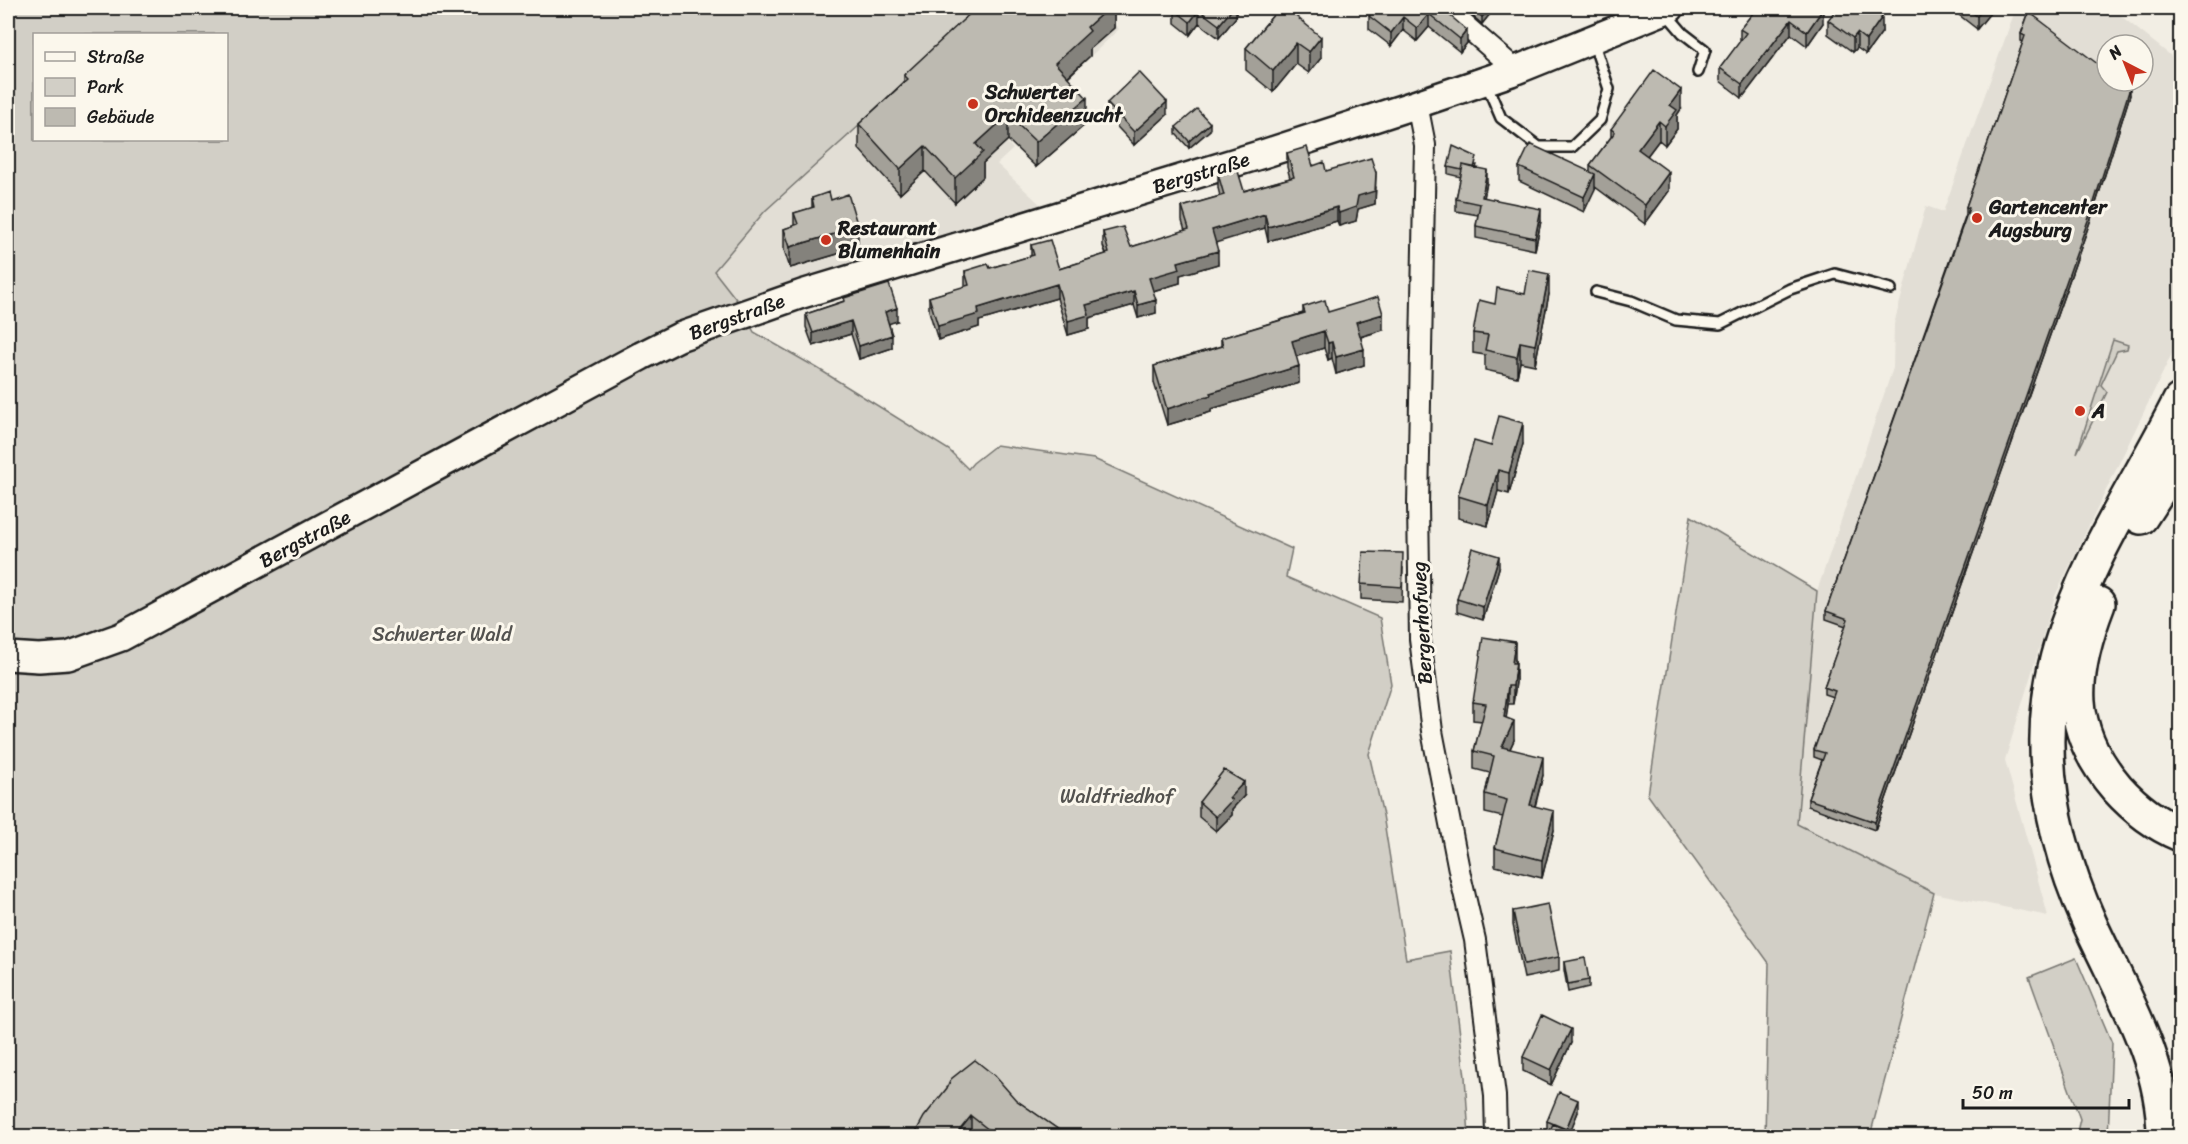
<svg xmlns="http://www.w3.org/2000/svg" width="2188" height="1144" font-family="Sriracha,sans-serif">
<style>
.built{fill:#e2ded5;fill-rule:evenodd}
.green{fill:#d2cfc6;stroke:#777671;stroke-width:1.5;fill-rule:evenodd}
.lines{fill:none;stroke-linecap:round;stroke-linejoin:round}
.lane-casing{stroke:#1c1c1c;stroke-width:14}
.street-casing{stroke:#1c1c1c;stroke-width:24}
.secondary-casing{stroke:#1c1c1c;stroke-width:32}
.highway-casing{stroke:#1c1c1c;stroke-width:38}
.lane{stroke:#fbf7ec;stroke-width:9}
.street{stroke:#fbf7ec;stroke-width:20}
.secondary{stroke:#fbf7ec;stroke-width:27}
.highway{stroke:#fbf7ec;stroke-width:33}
.wall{fill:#a3a098;stroke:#1c1c1c;stroke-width:1.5}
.shaded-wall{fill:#84827c;stroke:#1c1c1c;stroke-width:1.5}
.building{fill:#bdbab1;stroke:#1c1c1c;stroke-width:1.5}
.poi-dot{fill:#c8321e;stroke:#fbf7ec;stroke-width:2}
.labels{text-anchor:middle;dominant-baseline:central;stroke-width:6;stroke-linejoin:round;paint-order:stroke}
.poi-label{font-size:20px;font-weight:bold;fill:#1c1c1c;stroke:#fbf7ec;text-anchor:start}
.street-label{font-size:20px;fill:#1c1c1c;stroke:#fbf7ec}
.park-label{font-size:20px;fill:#53524f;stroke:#fbf7ec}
</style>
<rect width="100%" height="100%" fill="#f2eee4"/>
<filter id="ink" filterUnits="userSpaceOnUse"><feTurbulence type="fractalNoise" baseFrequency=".0167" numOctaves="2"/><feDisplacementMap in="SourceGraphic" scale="12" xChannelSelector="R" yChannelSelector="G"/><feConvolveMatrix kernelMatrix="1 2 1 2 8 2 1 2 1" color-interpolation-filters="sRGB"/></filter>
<g filter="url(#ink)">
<path class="built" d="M 989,8 L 1098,8 L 1119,29 L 1004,139 L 1013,149 L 997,164 L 1042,206 L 739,303 L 714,271 L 765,211 Z
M 2016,8 L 2111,8 L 2180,63 L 2180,337 L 2055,596 L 2005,760 L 2048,916 L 1934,893 L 1797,824 L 1817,591 L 1893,368 L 1894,324 L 1926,206 L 1943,212 ZM 2107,45 L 2143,45 L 2143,81 L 2107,81 Z"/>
<path class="green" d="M 8,8 L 989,8 L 765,211 L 714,271 L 739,303 L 754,332 L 817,368 L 949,450 L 968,469 L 973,463 L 996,445 L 1094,459 L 1292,549 L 1286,577 L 1380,618 L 1391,684 L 1369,754 L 1383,815 L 1406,959 L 1450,951 L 1465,1077 L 1469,1136 L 8,1136 ZM 34,34 L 226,34 L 226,140 L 34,140 Z
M 2113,340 L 2128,345 L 2127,349 L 2117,351 L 2101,385 L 2107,392 L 2077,453 Z
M 1691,516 L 1817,591 L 1797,824 L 1934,893 L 1870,1136 L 1765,1136 L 1769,963 L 1648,795 Z
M 2076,958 L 2112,1043 L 2108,1136 L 2076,1136 L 2080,1119 L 2029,977 Z"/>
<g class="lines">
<g class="lane-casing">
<path id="lane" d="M 1665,12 L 1683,33 L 1705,50 L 1698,72
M 1486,83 L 1501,118 L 1539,147 L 1572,147 L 1600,120 L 1609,89 L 1593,41
M 1596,292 L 1631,301 L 1676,320 L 1720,324 L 1790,289 L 1835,274 L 1891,289"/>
</g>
<g class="street-casing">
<path id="street" d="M 1445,8 L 1506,61 L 1511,72
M 1417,104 L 1425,145 L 1418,505 L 1420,639 L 1432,731 L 1460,875 L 1475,940 L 1495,1096 L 1496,1136"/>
</g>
<g class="secondary-casing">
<path id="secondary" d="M 8,656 L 39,658 L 68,656 L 121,637 L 641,356 L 679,337 L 802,294 L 1266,153 L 1417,104 L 1511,72 L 1670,8"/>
</g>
<g class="highway-casing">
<path id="highway" d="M 2141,517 L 2180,457
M 2098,604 C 2071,674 2065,728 2117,788 C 2135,808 2156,824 2180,834
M 2164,1136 C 2164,1060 2121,992 2090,924 C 2050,835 2032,741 2061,645 C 2086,559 2140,481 2180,401"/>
</g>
<use href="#lane" class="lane"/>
<use href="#street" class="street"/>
<use href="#secondary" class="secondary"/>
<use href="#highway" class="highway"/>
</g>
<path class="wall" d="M 1236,8 L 1236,17 L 1219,38 L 1199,23 L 1190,35 L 1175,23 L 1175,10 Z
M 1279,8 L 1321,58 L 1309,73 L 1296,64 L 1273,92 L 1246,70 L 1246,48 Z
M 1441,8 L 1467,43 L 1460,52 L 1429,27 L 1417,41 L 1403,30 L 1391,46 L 1369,29 L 1369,16 Z
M 1463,8 L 1494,8 L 1494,9 L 1482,24 Z
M 1757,8 L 1823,23 L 1807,46 L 1791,34 L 1742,98 L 1720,81 L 1720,68 L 1740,42 L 1740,29 Z
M 1884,8 L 1884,13 L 1881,17 L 1882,32 L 1866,54 L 1857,48 L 1853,52 L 1828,34 L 1828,20 Z
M 1950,8 L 1994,8 L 1977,29 Z
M 2029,12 L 2130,95 L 2091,219 L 1875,830 L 1808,806 L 1808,799 L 1822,760 L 1814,757 L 1814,750 L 1833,697 L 1824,694 L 1824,687 L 1846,626 L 1826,619 L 1826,611 L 1966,214 L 1966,207 L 2023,42 L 2021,41 L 2021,34 Z
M 1114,15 L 1114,28 L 1090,49 L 1090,56 L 1068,77 L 1087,123 L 1036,167 L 1008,140 L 983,163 L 983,177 L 955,203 L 925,171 L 900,194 L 859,149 L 859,124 L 904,82 L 904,75 Z
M 1107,103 L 1167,115 L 1134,145 L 1107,116 Z
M 1681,109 L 1677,115 L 1677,129 L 1665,145 L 1659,140 L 1647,156 L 1669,191 L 1645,224 L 1595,187 L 1584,212 L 1519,181 L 1519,167 L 1590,172 L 1590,165 L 1611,137 L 1611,129 Z
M 1176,127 L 1210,130 L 1189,148 L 1176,134 Z
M 1287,153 L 1326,171 L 1376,187 L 1375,204 L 1358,209 L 1356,221 L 1339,226 L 1337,221 L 1268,241 L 1265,228 L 1215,242 L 1218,264 L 1180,275 L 1180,283 L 1153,291 L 1156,313 L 1138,318 L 1134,305 L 1089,318 L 1089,329 L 1068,335 L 1057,298 L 979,321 L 979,327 L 938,340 L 929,311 L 929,297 L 965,287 L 965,271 L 990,268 L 1031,256 L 1031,245 L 1059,269 L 1106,254 L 1103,246 L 1103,232 L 1131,247 L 1185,231 L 1182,221 L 1182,207 L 1220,196 L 1218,188 L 1218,174 L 1244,191 L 1290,178 L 1287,167 Z
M 1477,165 L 1476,168 L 1487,182 L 1484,197 L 1541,221 L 1535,250 L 1476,238 L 1476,226 L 1478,215 L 1456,211 L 1456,199 L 1461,177 L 1448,174 L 1448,167 Z
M 812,198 L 831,200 L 858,248 L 790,268 L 784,250 L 784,229 L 794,226 L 794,213 L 812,208 Z
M 1525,294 L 1549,294 L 1535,365 L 1520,362 L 1517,377 L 1485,370 L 1485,355 L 1473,353 L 1473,333 L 1495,304 Z
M 844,298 L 897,321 L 889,323 L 892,348 L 859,359 L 851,334 L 813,346 L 806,327 L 806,314 L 844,301 Z
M 1303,307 L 1328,312 L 1383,330 L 1361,337 L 1364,365 L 1336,374 L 1332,358 L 1328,360 L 1324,348 L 1296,356 L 1299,383 L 1211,409 L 1211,412 L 1167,425 L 1154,383 L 1154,366 L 1221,346 L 1221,338 L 1303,313 Z
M 1523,444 L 1509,494 L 1498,491 L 1488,526 L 1458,518 L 1458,496 L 1491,446 Z
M 1403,568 L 1402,602 L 1361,599 L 1361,584 Z
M 1499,568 L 1483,620 L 1457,612 L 1457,599 Z
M 1515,660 L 1516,682 L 1513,704 L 1508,704 L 1506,718 L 1514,740 L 1510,749 L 1543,775 L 1535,807 L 1554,830 L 1542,878 L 1495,866 L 1495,848 L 1503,817 L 1485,813 L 1485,794 L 1490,773 L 1474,769 L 1474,751 L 1482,721 L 1473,720 L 1473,702 Z
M 1244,796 L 1232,809 L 1232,815 L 1216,831 L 1199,817 L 1199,802 Z
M 1513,911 L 1559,957 L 1559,971 L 1524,978 L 1513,925 Z
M 1564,962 L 1589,980 L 1589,987 L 1568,992 L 1564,970 Z
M 1571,1043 L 1551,1085 L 1523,1071 L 1523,1057 Z
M 1016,1100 L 1069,1137 L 913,1137 Z
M 1578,1112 L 1570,1131 L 1548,1134 L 1547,1133 L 1547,1121 Z"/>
<path class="shaded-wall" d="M 1108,8 L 1121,8 L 1114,15 L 1114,28 L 1090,49 L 1090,56 L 1055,88 L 1055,63 L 1087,27 Z
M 1233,8 L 1236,8 L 1236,17 L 1219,38 L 1219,25 Z
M 1490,8 L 1494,8 L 1494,9 L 1482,24 L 1482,17 Z
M 1878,8 L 1884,8 L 1884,13 L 1875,26 L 1875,12 Z
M 1984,8 L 1994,8 L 1977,29 L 1977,16 Z
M 1823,9 L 1823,23 L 1807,46 L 1807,32 Z
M 1199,10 L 1199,23 L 1190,35 L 1190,22 Z
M 1429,14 L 1429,27 L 1417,41 L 1417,28 Z
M 1403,17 L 1403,30 L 1391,46 L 1391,33 Z
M 1882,17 L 1882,32 L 1866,54 L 1866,40 Z
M 1791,20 L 1791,34 L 1742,98 L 1742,84 Z
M 1467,30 L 1467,43 L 1460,52 L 1460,39 Z
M 1857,33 L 1857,48 L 1853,52 L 1853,38 Z
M 1321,37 L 1321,58 L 1309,73 L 1309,52 Z
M 1296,43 L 1296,64 L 1273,92 L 1273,71 Z
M 2130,88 L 2130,95 L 2091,219 L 1875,830 L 1875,822 Z
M 1681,90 L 1681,109 L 1677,115 L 1677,129 L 1665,145 L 1665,126 L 1670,105 Z
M 1087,98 L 1087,123 L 1036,167 L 1036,142 Z
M 1167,102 L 1167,115 L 1134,145 L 1134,132 Z
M 1008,115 L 1008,140 L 983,163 L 983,177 L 955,203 L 955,178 L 976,144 Z
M 1659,121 L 1659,140 L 1638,168 L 1638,149 Z
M 1210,123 L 1210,130 L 1189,148 L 1189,141 Z
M 925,146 L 925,171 L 900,194 L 900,169 Z
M 1487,170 L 1487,182 L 1482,209 L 1482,197 Z
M 1669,172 L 1669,191 L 1645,224 L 1645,205 Z
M 1376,173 L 1375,204 L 1358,209 L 1356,221 L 1339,226 L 1339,213 L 1358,196 Z
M 1595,174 L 1595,189 L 1584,212 L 1584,197 Z
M 1337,207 L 1337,221 L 1268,241 L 1268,227 Z
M 1541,209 L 1541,221 L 1535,250 L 1535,238 Z
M 1265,214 L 1265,228 L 1212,244 L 1212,230 Z
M 858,227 L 858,248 L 790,268 L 790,247 Z
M 1218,251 L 1218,264 L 1180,275 L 1180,283 L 1149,292 L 1149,278 L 1178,262 Z
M 1549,274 L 1549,294 L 1535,365 L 1535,345 Z
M 1057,284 L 1057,298 L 979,321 L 979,327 L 938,340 L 938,326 L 978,308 Z
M 1134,291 L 1134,305 L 1089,318 L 1089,329 L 1068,335 L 1068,321 L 1086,305 Z
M 1156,300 L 1156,313 L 1138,318 L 1138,305 Z
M 897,308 L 897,321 L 885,325 L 885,312 Z
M 1383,314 L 1383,330 L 1356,338 L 1356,322 Z
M 851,321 L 851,334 L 813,346 L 813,333 Z
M 1324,331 L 1324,348 L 1292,358 L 1292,341 Z
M 892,335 L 892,348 L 859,359 L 859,346 Z
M 1332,342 L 1332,358 L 1328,360 L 1328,343 Z
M 1520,342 L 1520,362 L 1517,377 L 1517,357 Z
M 1364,349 L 1364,365 L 1336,374 L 1336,357 Z
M 1299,366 L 1299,383 L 1211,409 L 1211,412 L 1167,425 L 1167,409 L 1210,393 Z
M 1523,423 L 1523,444 L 1509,494 L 1509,473 Z
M 1498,470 L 1498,491 L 1488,526 L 1488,505 Z
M 1499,556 L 1499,568 L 1483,620 L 1483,607 Z
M 1515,642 L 1515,660 L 1512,681 L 1512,663 Z
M 1516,663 L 1516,682 L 1513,704 L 1513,686 Z
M 1508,686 L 1508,704 L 1504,735 L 1504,717 Z
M 1514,721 L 1514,740 L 1502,765 L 1502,747 Z
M 1543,757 L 1543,775 L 1530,824 L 1530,805 Z
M 1244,782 L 1244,796 L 1232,809 L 1232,815 L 1216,831 L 1216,817 L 1229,798 Z
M 1554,811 L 1554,830 L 1542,878 L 1542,860 Z
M 1571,1029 L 1571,1043 L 1551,1085 L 1551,1070 Z
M 1578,1100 L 1578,1112 L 1568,1137 L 1566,1129 Z
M 971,1116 L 971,1137 L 954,1137 Z"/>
<path class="building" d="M 976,8 L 1108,8 L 1087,27 L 1090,31 L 1055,63 L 1087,98 L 1036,142 L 1008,115 L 976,144 L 983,152 L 955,178 L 925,146 L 900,169 L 859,124 L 908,79 L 904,75 Z
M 1176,8 L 1233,8 L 1219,25 L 1199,10 L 1190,22 L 1175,10 Z
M 1279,8 L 1286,8 L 1321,37 L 1309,52 L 1296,43 L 1273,71 L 1246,48 Z
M 1376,8 L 1441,8 L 1467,30 L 1460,39 L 1429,14 L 1417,28 L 1403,17 L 1391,33 L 1369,16 Z
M 1471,8 L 1490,8 L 1482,17 Z
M 1757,8 L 1821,8 L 1823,9 L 1807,32 L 1791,20 L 1742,84 L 1720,68 L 1746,33 L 1740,29 Z
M 1837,8 L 1878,8 L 1875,12 L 1882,17 L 1866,40 L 1857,33 L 1853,38 L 1828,20 Z
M 1966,8 L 1984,8 L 1977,16 Z
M 2029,12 L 2107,71 L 2107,81 L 2121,81 L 2130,88 L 2091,212 L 1875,822 L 1808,799 L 1825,753 L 1814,750 L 1835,691 L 1824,687 L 1848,619 L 1826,611 L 1969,208 L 1966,207 L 2025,36 L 2021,34 Z
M 1654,70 L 1681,90 L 1670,105 L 1677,110 L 1665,126 L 1659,121 L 1638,149 L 1669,172 L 1645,205 L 1590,165 L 1615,132 L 1611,129 Z
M 1139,72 L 1167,102 L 1134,132 L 1107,103 Z
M 1197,109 L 1210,123 L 1189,141 L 1176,127 Z
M 1530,144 L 1595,174 L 1584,197 L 1519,167 Z
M 1453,146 L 1477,157 L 1474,168 L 1463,165 L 1462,170 L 1448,167 Z
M 1307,147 L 1313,166 L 1324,162 L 1326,171 L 1371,158 L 1376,173 L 1375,191 L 1358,196 L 1356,207 L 1339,213 L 1337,207 L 1268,227 L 1265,214 L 1212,230 L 1218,251 L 1178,262 L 1180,269 L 1149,278 L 1156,300 L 1138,305 L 1134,291 L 1086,305 L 1089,315 L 1068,321 L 1057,284 L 978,308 L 979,314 L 938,326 L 929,297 L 969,285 L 965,271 L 988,264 L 990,268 L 1034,255 L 1031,245 L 1050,240 L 1059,269 L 1109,253 L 1103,232 L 1123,227 L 1131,247 L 1189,229 L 1182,207 L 1224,195 L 1218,174 L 1237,168 L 1244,191 L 1294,177 L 1287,153 Z
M 1463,165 L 1487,170 L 1482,197 L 1541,209 L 1535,238 L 1476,226 L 1480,204 L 1456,199 Z
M 829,192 L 831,200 L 848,194 L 858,227 L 790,247 L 784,229 L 798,224 L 794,213 L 814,207 L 812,198 Z
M 1529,270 L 1549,274 L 1535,345 L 1520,342 L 1517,357 L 1485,350 L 1488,335 L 1473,333 L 1479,300 L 1495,304 L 1497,288 L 1525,294 Z
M 889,284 L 897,308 L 885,312 L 892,335 L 859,346 L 851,321 L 813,333 L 806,314 L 845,301 L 844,298 Z
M 1378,297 L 1383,314 L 1356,322 L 1364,349 L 1336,357 L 1332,342 L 1328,343 L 1324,331 L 1292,341 L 1299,366 L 1210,393 L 1211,395 L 1167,409 L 1154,366 L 1223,346 L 1221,338 L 1305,313 L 1303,307 L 1325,300 L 1328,312 Z
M 1499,416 L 1523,423 L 1509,473 L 1498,470 L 1488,505 L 1458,496 L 1474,441 L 1491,446 Z
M 1472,548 L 1499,556 L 1483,607 L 1457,599 Z
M 1363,552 L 1403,553 L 1402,587 L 1361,584 Z
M 1483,637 L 1515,642 L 1512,663 L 1516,663 L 1514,675 L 1513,686 L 1508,686 L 1504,717 L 1514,721 L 1502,747 L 1543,757 L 1530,805 L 1554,811 L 1542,860 L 1495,848 L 1507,800 L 1485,794 L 1494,756 L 1474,751 L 1486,704 L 1473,702 Z
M 1224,770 L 1244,782 L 1229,798 L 1232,800 L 1216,817 L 1199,802 Z
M 1548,904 L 1559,957 L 1524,964 L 1513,911 Z
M 1585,958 L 1589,980 L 1568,984 L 1564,962 Z
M 1542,1015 L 1571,1029 L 1551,1070 L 1523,1057 Z
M 975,1060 L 995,1076 L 1016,1100 L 1069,1137 L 998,1137 L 971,1116 L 954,1137 L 913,1137 L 924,1117 L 947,1088 L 951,1079 Z
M 1559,1092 L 1578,1100 L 1566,1129 L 1547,1121 Z
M 1553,1124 L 1582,1137 L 1547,1137 Z"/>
</g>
<g class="poi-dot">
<circle cx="973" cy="104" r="6"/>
<circle cx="1977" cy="218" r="6"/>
<circle cx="826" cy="240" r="6"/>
<circle cx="2080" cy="411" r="6"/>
</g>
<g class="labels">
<g class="poi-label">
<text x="985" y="92">Schwerter<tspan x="985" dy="23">Orchideenzucht</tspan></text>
<text x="1989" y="207">Gartencenter<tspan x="1989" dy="23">Augsburg</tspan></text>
<text x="838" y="228">Restaurant<tspan x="838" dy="23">Blumenhain</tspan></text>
<text x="2092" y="411">A</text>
</g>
<g class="street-label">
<text transform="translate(1201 173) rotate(-17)">Bergstraße</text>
<text transform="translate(737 317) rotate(-20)">Bergstraße</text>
<text transform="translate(305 539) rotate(-28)">Bergstraße</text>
<text transform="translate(1422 623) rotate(-93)">Bergerhofweg</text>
</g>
<g class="park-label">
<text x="442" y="634">Schwerter Wald</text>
<text x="1117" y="796">Waldfriedhof</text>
</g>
</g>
<rect width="2188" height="1144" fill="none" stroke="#fbf7ec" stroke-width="30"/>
<rect x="15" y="15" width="2158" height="1114" fill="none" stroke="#1c1c1c" stroke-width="2" filter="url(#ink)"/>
<rect x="33" y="33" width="195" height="108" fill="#fbf7ec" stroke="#a29f99" stroke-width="1.5"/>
<rect x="45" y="52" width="30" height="9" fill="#fbf7ec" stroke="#a29f99" stroke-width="1.5"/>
<text x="87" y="63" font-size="18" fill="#1c1c1c">Straße</text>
<rect x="45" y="78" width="30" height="18" fill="#d2cfc6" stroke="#a29f99" stroke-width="1.5"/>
<text x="87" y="93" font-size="18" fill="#1c1c1c">Park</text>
<rect x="45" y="108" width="30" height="18" fill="#bdbab1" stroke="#a29f99" stroke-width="1.5"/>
<text x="87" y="123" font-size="18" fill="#1c1c1c">Gebäude</text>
<g transform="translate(2125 63) rotate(318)"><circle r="28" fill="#fbf7ec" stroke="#a29f99" stroke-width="1.5"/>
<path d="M0-4.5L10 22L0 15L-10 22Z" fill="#c8321e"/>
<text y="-9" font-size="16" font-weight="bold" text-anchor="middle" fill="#1c1c1c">N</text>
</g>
<path d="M1963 1099v9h166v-9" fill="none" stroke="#1c1c1c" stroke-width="3"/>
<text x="1972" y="1099" font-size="18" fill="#1c1c1c" stroke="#fbf7ec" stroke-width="4.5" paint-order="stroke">50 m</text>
</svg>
